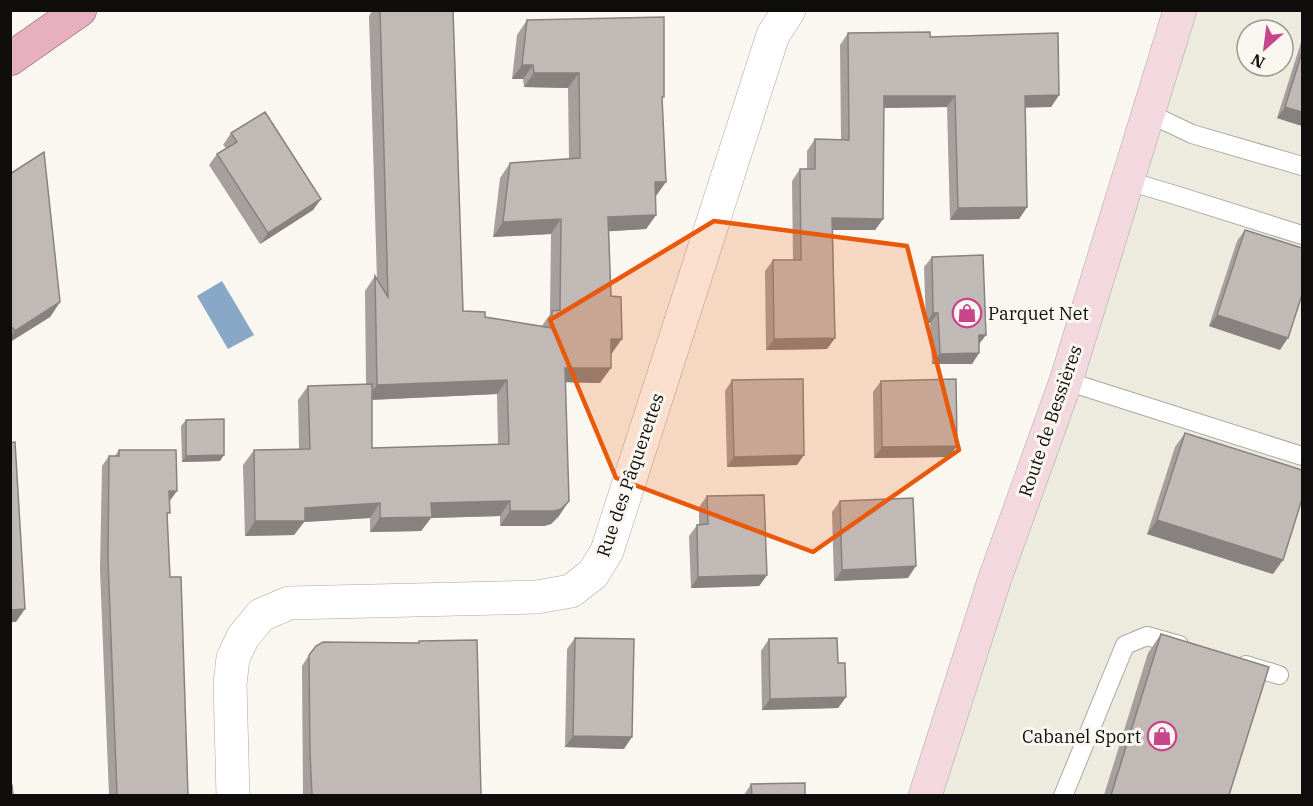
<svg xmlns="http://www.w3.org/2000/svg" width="1313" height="806" font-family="'IBM Plex Serif',serif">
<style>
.built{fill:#edebdd;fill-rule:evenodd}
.water{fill:#89a8c7}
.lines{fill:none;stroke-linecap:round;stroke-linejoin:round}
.service-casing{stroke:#a9a8a1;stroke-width:20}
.minor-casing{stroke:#a9a8a1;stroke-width:34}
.secondary-casing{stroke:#a9a8a1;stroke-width:34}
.primary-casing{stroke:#915667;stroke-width:34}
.service{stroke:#fff;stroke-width:18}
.minor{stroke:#fff;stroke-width:33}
.secondary{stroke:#f3d8e0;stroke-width:33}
.primary{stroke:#e7b0c1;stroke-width:33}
.wall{fill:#a69f9d;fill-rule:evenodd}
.shaded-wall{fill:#87827f}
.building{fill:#c1b9b6;stroke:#87827f;stroke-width:1.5}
.marked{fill:#e8590c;fill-opacity:0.2;stroke:#e8590c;stroke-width:4.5;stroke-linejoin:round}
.labels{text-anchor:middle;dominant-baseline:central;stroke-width:6;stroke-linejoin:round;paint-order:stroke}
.poi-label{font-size:18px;fill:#0f0e0c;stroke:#f9f7f0;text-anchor:start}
.street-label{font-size:18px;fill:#0f0e0c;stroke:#f9f7f0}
</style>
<rect width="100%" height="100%" fill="#f9f7f0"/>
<path class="built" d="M 1187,11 L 1302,11 L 1302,795 L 927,796 ZM 1247,30 L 1283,30 L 1283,66 L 1247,66 Z"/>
<path class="water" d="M 222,281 L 254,335 L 228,349 L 197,296 Z"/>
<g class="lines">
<g class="service-casing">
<path id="service" d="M 1148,113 L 1192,134 L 1302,166
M 1128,181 L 1175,195 L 1302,235
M 1066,381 L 1302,456
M 1246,665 L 1279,675
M 1063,796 L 1125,645 L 1147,636 L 1179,645"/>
</g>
<g class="minor-casing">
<path id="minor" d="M 233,796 L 230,684 L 233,658 L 243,637 L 261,615 L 289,603 L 537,597 L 571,591 L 593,574 L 607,551 L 773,35 L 789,10"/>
</g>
<g class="secondary-casing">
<path id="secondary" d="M 925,796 L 994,581 L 1066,381 L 1180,10"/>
</g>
<g class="primary-casing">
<path id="primary" d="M 10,59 L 80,10"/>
</g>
<use href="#service" class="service"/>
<use href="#minor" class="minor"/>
<use href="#secondary" class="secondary"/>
<use href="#primary" class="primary"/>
</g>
<path class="wall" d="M 373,10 L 453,10 L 463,311 L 485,317 L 542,326 L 550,314 L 551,234 L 493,237 L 500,178 L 510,163 L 569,159 L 568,88 L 524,87 L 523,79 L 512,79 L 517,35 L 527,20 L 662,100 L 656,196 L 655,196 L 656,215 L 646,229 L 609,231 L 612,353 L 600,383 L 565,382 L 559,516 L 551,524 L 544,526 L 500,526 L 500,516 L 431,518 L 421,531 L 370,532 L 370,518 L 304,522 L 294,535 L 245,536 L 243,465 L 254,450 L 299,449 L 298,400 L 308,386 L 366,384 L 365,291 L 375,276 L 377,280 L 369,16 ZM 497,394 L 498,444 L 372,448 L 372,400 Z
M 848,33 L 930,37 L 1059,95 L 1051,107 L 1025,107 L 1027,207 L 1019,219 L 950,220 L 947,107 L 884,108 L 883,219 L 875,230 L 833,230 L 835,338 L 827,349 L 766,350 L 765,271 L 773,260 L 793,260 L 792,181 L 800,169 L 807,169 L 807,151 L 815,139 L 841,140 L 840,45 Z
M 1302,39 L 1302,126 L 1277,118 Z
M 231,133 L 321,199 L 313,210 L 260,244 L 209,165 L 217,154 L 226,148 L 223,145 Z
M 10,174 L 60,302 L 50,317 L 10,342 Z
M 1245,230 L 1280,350 L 1209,326 L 1237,241 Z
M 932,257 L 986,335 L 979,344 L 979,353 L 972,364 L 932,364 L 930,323 L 926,323 L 924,267 Z
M 732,380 L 797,465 L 727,467 L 725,391 Z
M 881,381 L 949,457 L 874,458 L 873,392 Z
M 186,420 L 220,461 L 182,462 L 181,426 Z
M 1185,433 L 1273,574 L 1147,534 L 1175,447 Z
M 119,450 L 169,502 L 167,516 L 170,577 L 188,795 L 109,795 L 100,570 L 102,466 L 109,456 L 115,456 Z
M 707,496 L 767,575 L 759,586 L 691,588 L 689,536 L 697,525 L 699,525 L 699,507 Z
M 840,501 L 908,578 L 834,581 L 832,512 Z
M 1161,634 L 1229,795 L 1104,795 L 1148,653 Z
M 575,638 L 624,749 L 565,747 L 567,649 Z
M 769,639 L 846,697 L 838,708 L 762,710 L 761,651 Z
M 419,641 L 481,795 L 303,795 L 302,666 L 309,655 L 418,643 Z
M 751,784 L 805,795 L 744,795 Z"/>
<path class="shaded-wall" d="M 522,65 L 533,65 L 523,79 L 512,79 Z
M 534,73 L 579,73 L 568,88 L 524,87 Z
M 1059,95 L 1051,107 L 1017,108 L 1025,96 Z
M 884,96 L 955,96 L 947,107 L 876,108 Z
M 1285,107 L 1302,112 L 1302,126 L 1277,118 Z
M 655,182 L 666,182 L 656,196 L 645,196 Z
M 321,199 L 313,210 L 260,244 L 268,233 Z
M 1027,207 L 1019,219 L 950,220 L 958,208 Z
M 656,215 L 646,229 L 598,232 L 608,217 Z
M 832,218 L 883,219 L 875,230 L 824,230 Z
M 561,219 L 551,234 L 493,237 L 503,222 Z
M 60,302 L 50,317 L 10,342 L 10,337 L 15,331 Z
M 933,313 L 938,313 L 930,323 L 926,323 Z
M 1217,315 L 1288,338 L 1280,350 L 1209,326 Z
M 979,335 L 986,335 L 978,345 Z
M 835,338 L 827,349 L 766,350 L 774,339 Z
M 611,339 L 622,339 L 612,353 L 601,353 Z
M 979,353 L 972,364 L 932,364 L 940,354 Z
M 565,368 L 611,368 L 600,383 L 555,382 Z
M 507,380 L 497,394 L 366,400 L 377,385 Z
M 957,446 L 949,457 L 874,458 L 882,447 Z
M 224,455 L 220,461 L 182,462 L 186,456 Z
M 804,455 L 797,465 L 727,467 L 734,457 Z
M 169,491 L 177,491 L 169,502 Z
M 510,501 L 500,516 L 431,518 L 421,531 L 370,532 L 380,518 L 431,503 Z
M 569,501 L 559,516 L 551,524 L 544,526 L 500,526 L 510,511 Z
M 380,503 L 370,518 L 304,522 L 294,535 L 245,536 L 255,521 L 305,508 Z
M 1157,520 L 1283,560 L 1273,574 L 1147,534 Z
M 916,566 L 908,578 L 834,581 L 842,570 Z
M 767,575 L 759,586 L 691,588 L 698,577 Z
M 25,609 L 16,622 L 10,622 L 10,610 Z
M 846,697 L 838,708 L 762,710 L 770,699 Z
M 573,736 L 632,737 L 624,749 L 565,747 Z"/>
<path class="building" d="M 380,10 L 453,10 L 463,311 L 485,312 L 485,317 L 552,328 L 552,311 L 560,310 L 561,219 L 503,222 L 510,163 L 580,158 L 579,73 L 534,73 L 533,65 L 522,65 L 527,20 L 664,17 L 664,97 L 662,97 L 666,182 L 655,182 L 656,215 L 608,217 L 611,296 L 621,297 L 622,339 L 611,339 L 611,368 L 565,368 L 569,501 L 561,509 L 554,511 L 510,511 L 510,501 L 431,503 L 432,517 L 380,518 L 380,503 L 305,508 L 305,521 L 255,521 L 254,450 L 310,449 L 308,386 L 372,384 L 372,448 L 509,444 L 507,380 L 377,385 L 375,276 L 388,297 Z
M 930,32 L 930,37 L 1058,33 L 1059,95 L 1025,96 L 1027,207 L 958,208 L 955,96 L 884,96 L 883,219 L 832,218 L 835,338 L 774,339 L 773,260 L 801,260 L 800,169 L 815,169 L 815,139 L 849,140 L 848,33 Z
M 1302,52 L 1302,112 L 1285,107 Z
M 265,112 L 321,199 L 268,233 L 217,154 L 237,142 L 231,133 Z
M 44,152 L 60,302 L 15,331 L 13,328 L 10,329 L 10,174 Z
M 1245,230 L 1302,248 L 1302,295 L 1288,338 L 1217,315 Z
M 983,255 L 986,335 L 979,335 L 979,353 L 940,354 L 938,313 L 933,313 L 932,257 Z
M 803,379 L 804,455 L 734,457 L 732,380 Z
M 956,379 L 957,446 L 882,447 L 881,381 Z
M 224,419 L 224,455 L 186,456 L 186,420 Z
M 1185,433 L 1302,470 L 1302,499 L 1283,560 L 1157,520 Z
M 15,442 L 25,609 L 10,610 L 10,443 Z
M 119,450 L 176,450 L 177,491 L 169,491 L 170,513 L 167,513 L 170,577 L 181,577 L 188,795 L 117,795 L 108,559 L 109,456 L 119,456 Z
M 764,495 L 767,575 L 698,577 L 697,525 L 708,524 L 707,496 Z
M 913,498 L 916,566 L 842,570 L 840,501 Z
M 1161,634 L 1269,667 L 1229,795 L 1111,795 Z
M 575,638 L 634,639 L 632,737 L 573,736 Z
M 837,638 L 838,663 L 845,663 L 846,697 L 770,699 L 769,639 Z
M 477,640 L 481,795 L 312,795 L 310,754 L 309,655 L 316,646 L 323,642 L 419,643 L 419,641 Z
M 805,783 L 805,795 L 752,795 L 751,784 Z
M 10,785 L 12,785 L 13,795 L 10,795 Z"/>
<path class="marked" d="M 714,221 L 907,246 L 959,450 L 813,552 L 616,478 L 550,320 Z"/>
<defs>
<g id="shop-ring" transform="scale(1.5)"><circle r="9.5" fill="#f9f7f0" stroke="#c8458b" stroke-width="1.5"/><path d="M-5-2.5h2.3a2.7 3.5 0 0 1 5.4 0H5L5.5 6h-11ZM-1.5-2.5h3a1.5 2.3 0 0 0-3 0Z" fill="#c8458b"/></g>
</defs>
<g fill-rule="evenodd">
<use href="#shop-ring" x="967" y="313"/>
<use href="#shop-ring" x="1162" y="736"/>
</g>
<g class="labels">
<g class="poi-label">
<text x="988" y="313">Parquet Net</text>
<text x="1141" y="736" text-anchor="end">Cabanel Sport</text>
</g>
<g class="street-label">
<text transform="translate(1050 421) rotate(-71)">Route de Bessières</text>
<text transform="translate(630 475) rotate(-71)">Rue des Pâquerettes</text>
</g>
</g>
<rect width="1313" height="806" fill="none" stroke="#0f0e0c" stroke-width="24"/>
<g transform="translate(1265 48) rotate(208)"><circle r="28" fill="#f9f7f0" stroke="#9b9a95" stroke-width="1.5"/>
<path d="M0-4.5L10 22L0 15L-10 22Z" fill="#c8458b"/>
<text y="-9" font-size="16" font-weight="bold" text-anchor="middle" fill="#0f0e0c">N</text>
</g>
</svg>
